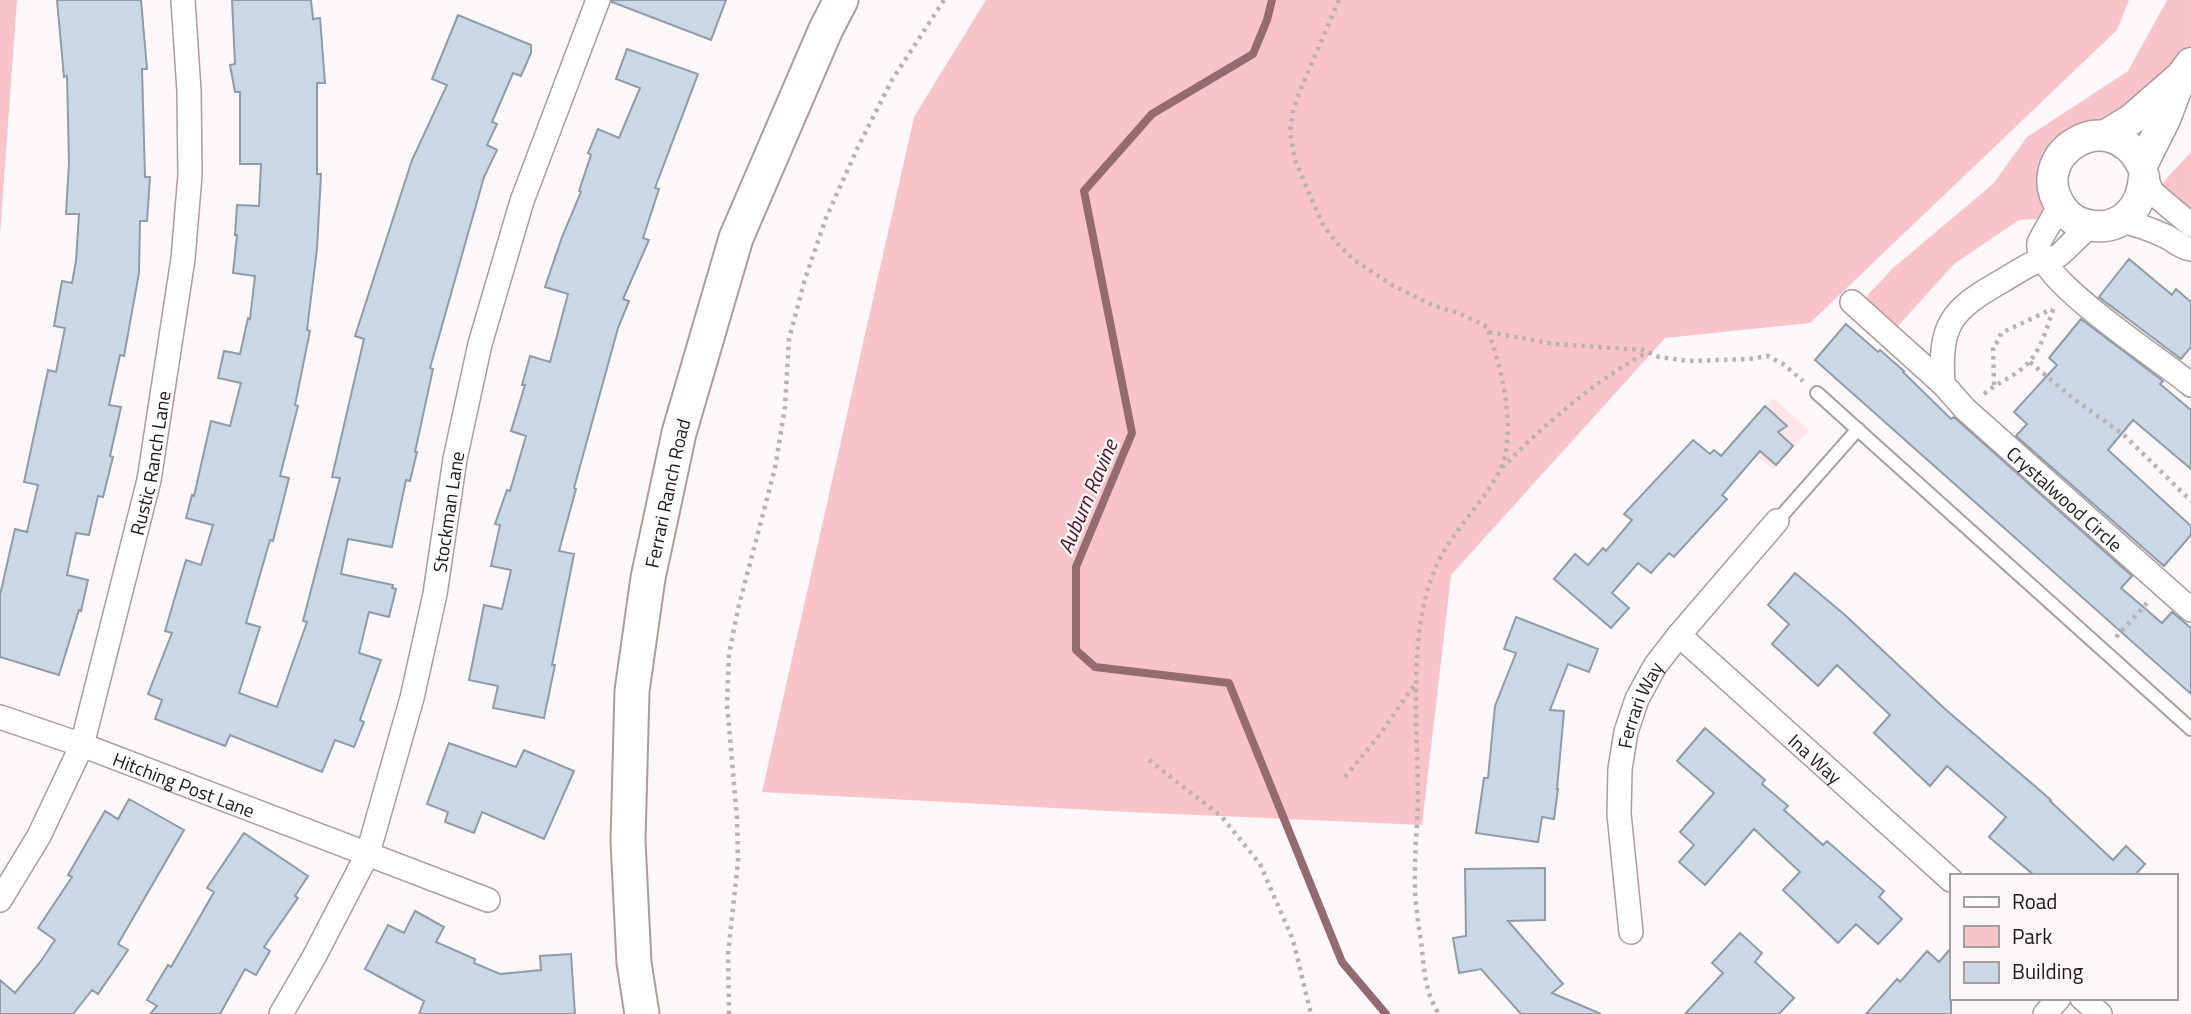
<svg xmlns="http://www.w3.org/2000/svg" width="2191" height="1014" font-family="'Titillium Web',sans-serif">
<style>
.built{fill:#fee5e7}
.green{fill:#f8c4c9}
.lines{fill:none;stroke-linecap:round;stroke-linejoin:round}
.stream{stroke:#946b70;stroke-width:8}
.building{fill:#cad8e6;stroke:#8e9ca9;stroke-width:2}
.service-casing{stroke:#af9b9c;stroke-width:16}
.minor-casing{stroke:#af9b9c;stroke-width:26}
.tertiary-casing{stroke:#af9b9c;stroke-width:33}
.secondary-casing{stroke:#af9b9c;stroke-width:37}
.path{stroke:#b8b2b3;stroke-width:4.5;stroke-dasharray:3.5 5;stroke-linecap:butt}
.service{stroke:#fff;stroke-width:12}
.minor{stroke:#fff;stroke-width:23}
.tertiary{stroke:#fff;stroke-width:30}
.secondary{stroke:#fff;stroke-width:33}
.labels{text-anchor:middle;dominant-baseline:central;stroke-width:5;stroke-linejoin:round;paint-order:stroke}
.street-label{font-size:19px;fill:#201819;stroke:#fcf7f8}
.water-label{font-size:21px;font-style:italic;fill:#520f1f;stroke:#fcf7f8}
</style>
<rect width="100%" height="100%" fill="#fcf7f8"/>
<path class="built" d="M 1773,398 L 1809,430 L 1773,470 L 1736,438 Z"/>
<path class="green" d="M 0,0 L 17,0 L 0,233 Z
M 986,0 L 2129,0 L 2117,30 L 1810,323 L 1665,338 L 1451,575 L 1422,825 L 1128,812 L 762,792 L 914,117 Z
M 2167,0 L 2191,0 L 2191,50 L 2157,102 L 2083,126 L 2049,218 L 2019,220 L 1954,264 L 1898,326 L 1866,297 L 1893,268 L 1993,184 L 2027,137 L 2128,71 Z
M 2191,152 L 2191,233 L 2146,201 Z"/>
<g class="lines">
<path class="stream" d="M 1272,0 L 1267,20 L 1253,54 L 1152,114 L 1084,191 L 1132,433 L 1076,567 L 1076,650 L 1095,667 L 1229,683 L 1342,962 L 1386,1014"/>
</g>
<path class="building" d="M 57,0 L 141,0 L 147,69 L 142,69 L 145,177 L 150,177 L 147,221 L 140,221 L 139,273 L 124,356 L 120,355 L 109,405 L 121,407 L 110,456 L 113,457 L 103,497 L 98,496 L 89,535 L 76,533 L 67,575 L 88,580 L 81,611 L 79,610 L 59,675 L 0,657 L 0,595 L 15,529 L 27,532 L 38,485 L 24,482 L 48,370 L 56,372 L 65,328 L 54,326 L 62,281 L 72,283 L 76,261 L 79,214 L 66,214 L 69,163 L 67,76 L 64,77 Z
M 232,0 L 311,0 L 313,19 L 320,18 L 325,83 L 317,83 L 317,174 L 321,174 L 317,249 L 307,330 L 310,331 L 295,405 L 298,406 L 280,476 L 289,478 L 273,541 L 270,540 L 246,623 L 260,627 L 239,693 L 277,707 L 307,622 L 303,621 L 340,478 L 332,477 L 364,339 L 355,336 L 412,160 L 447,85 L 432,79 L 458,15 L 531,45 L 531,53 L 521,76 L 513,73 L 492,122 L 497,124 L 487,145 L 497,150 L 484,177 L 430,368 L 433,369 L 415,452 L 417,452 L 410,481 L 406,480 L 392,547 L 348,539 L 341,574 L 393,585 L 392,588 L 396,589 L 389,617 L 369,612 L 359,653 L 381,660 L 360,720 L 364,722 L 354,747 L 335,740 L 322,772 L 230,735 L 225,746 L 155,719 L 162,700 L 148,694 L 172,633 L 165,631 L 186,560 L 201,565 L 213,525 L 186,518 L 192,495 L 194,496 L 211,421 L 230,426 L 241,383 L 218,378 L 224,351 L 240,354 L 248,318 L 250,319 L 255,276 L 233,273 L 237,235 L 235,235 L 237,205 L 259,206 L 261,164 L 240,164 L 240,92 L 235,92 L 230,65 L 235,64 Z
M 612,0 L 726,0 L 711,40 L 612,2 Z
M 627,49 L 698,74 L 655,188 L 659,189 L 643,238 L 649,240 L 623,299 L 629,301 L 618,328 L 574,488 L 576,489 L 559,551 L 574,554 L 552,665 L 555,665 L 544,718 L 493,708 L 498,686 L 469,680 L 484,605 L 502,609 L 511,570 L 491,566 L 500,525 L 495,524 L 507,490 L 510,491 L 526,436 L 511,431 L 525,385 L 522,385 L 530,356 L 550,362 L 568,294 L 545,287 L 562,237 L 581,192 L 579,191 L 591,155 L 588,153 L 598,129 L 619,138 L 640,88 L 616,79 Z
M 2129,259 L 2172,295 L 2176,289 L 2191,302 L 2191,347 L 2181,359 L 2099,297 Z
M 2081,319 L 2163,381 L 2160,384 L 2191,410 L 2191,469 L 2133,420 L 2108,450 L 2191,526 L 2191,535 L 2164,566 L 2016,436 L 2027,424 L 2014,412 L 2057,365 L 2049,358 Z
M 1846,324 L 1878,352 L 1880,350 L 1904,371 L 1903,372 L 1951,419 L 1954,417 L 2132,576 L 2121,588 L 2162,623 L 2172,612 L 2191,628 L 2191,694 L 1815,360 Z
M 1765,406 L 1787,426 L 1778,432 L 1793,446 L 1776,465 L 1760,451 L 1722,495 L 1727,499 L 1674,557 L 1669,553 L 1651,573 L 1638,563 L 1612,593 L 1629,608 L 1611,628 L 1554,579 L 1575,554 L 1588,565 L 1603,548 L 1606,551 L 1632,520 L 1624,514 L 1693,440 L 1710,454 L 1714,450 L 1721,456 Z
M 1795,573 L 1845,615 L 1945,709 L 2051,800 L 2050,801 L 2113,860 L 2126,846 L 2145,864 L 2134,876 L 2035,876 L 1989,837 L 2006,817 L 1947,766 L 1930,786 L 1874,733 L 1890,715 L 1837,665 L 1818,686 L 1772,644 L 1789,624 L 1768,605 Z
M 1516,617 L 1598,649 L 1589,672 L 1568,664 L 1550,710 L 1564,711 L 1557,789 L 1558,789 L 1554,819 L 1542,817 L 1538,842 L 1476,833 L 1484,778 L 1488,778 L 1495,706 L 1516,653 L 1504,649 Z
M 1705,728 L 1765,780 L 1762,784 L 1788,806 L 1784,810 L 1823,845 L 1827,841 L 1884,891 L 1879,897 L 1902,919 L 1878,944 L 1856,924 L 1838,943 L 1783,890 L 1800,872 L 1754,829 L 1705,885 L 1679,862 L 1694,845 L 1680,832 L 1714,793 L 1677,761 Z
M 449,743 L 516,767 L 524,750 L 574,771 L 544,839 L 482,812 L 474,833 L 445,822 L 448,812 L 427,804 Z
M 129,799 L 184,830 L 118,944 L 128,950 L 98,994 L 92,990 L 73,1014 L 0,1014 L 0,980 L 15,993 L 41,961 L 55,940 L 38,928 L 72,877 L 68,875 L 105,811 L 118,819 Z
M 244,833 L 308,876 L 295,896 L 298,898 L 264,947 L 270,951 L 256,975 L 245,969 L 220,1014 L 150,1014 L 157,1006 L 147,1000 L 168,965 L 171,967 L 214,892 L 207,888 Z
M 1545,868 L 1545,920 L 1508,921 L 1563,984 L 1552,993 L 1601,1014 L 1521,1014 L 1481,969 L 1459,973 L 1453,938 L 1466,936 L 1465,869 Z
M 415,911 L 444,927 L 436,942 L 475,959 L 474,963 L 500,974 L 541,970 L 540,956 L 571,954 L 575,1014 L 419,1014 L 424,1001 L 365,969 L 388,925 L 404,933 Z
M 1740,933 L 1762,953 L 1755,962 L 1794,998 L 1779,1014 L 1685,1014 L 1723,973 L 1712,963 Z
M 1951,948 L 1951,1014 L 1866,1014 L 1897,979 L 1900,982 L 1927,951 L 1939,962 Z"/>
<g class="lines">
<g class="service-casing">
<path id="service" d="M 1817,393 L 2191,729
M 1777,521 L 1858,429"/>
</g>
<g class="minor-casing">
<g id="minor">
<path d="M 2142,168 L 2152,192 L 2191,225"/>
<path d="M 2059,205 C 2056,215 2040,238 2039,243 C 2033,279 2164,361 2191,385"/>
<path d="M 2120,221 C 2136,224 2150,229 2165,236 C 2174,240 2181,248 2191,249"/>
<path id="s1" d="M 1852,302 L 1943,384 L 1965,409 L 2191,610"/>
<path d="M 1943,384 C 1939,324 1951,310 2002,281 C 2014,274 2027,265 2040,260 C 2045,258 2051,259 2056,257 C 2062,255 2080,232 2092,226"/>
<path id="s2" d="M 1679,635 L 1951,880"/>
<path id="s3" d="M 0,717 L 82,745 L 488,900"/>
<path id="s4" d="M 0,900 L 39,836 L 82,745 L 149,480 L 183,259 L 190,175 L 189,91 L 183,0"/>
<path id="s5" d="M 1631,932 L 1619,814 L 1620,769 L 1626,732 L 1637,699 L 1655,666 L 1679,635 L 1777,521"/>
<path d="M 2082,998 L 2100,1014"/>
<path id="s6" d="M 281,1014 L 314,957 L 368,853 L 412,698 L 435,594 L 455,459 L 480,344 L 522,201 L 598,0"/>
<path d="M 2045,1014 L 2059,998"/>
</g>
</g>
<g class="tertiary-casing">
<path id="tertiary" d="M 2106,135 L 2132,119 L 2179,78
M 2142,165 C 2109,100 2024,156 2062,208 C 2068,217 2077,223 2088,225 C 2121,232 2142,208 2144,177
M 2142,165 L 2165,119 L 2182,75 L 2191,63"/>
</g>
<g class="secondary-casing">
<g id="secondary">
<path id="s7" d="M 642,1014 L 634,963 L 628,841 L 632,691 L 648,578 L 679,433 L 736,238 L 826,29 L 841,0"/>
</g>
</g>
<path class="path" d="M 1339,0 L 1299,93 L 1293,111 L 1290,132 L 1295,160 L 1322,223 L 1335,241 L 1353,259 L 1392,285 L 1434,306 L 1459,313 L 1487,327 C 1501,366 1519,434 1499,472 C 1481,506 1450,533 1435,569 C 1407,634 1418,730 1418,800 C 1417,830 1414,861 1415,890 C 1416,910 1419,929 1422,948 C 1424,972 1426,994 1439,1014
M 1489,332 L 1554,344 L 1643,350 L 1659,357 L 1689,361 L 1749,359 L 1768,356 L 1783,364 L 1803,381
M 2030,362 L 2074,399 L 2124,435 L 2191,501
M 1994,385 L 1993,346 L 1999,340 L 2001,333 L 2052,309
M 1984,394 C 1994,385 2005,381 2016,373 C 2040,358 2045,332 2054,307
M 1502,468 C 1545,423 1593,383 1647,352
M 2116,637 L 2148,602
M 1149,760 L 1222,817 L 1260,864 L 1293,940 L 1311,1014
M 1345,777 L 1378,737 L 1415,684
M 729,1014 L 728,954 L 738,862 L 737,818 L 727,704 L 729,654 L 738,609 L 775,468 L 785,407 L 789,339 L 805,279 L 826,218 L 857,149 L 892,80 L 944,0"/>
<use href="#service" class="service"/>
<use href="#minor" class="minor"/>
<use href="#tertiary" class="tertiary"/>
<use href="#secondary" class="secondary"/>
</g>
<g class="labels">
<g class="street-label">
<text stroke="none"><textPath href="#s4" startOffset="466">Rustic Ranch Lane</textPath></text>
<text stroke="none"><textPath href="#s7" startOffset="525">Ferrari Ranch Road</textPath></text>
<text stroke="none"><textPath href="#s1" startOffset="290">Crystalwood Circle</textPath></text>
<text stroke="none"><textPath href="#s6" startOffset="534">Stockman Lane</textPath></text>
<text stroke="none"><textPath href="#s5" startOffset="231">Ferrari Way</textPath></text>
<text stroke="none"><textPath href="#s2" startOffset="184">Ina Way</textPath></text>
<text stroke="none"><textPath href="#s3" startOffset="196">Hitching Post Lane</textPath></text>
</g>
<g class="water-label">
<text transform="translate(1087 496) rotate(-67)">Auburn Ravine</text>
</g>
</g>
<rect x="1950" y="874" width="228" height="126" fill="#fcf7f8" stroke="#a49e9f" stroke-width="2"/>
<rect x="1964" y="897" width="35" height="10" fill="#ffffff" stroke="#a49e9f" stroke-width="2"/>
<text x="2012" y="909" font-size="21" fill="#201819">Road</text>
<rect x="1964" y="926" width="35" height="21" fill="#f8c4c9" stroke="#a49e9f" stroke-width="2"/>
<text x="2012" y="944" font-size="21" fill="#201819">Park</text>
<rect x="1964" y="962" width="35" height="21" fill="#cad8e6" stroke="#a49e9f" stroke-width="2"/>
<text x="2012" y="979" font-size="21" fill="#201819">Building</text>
</svg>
